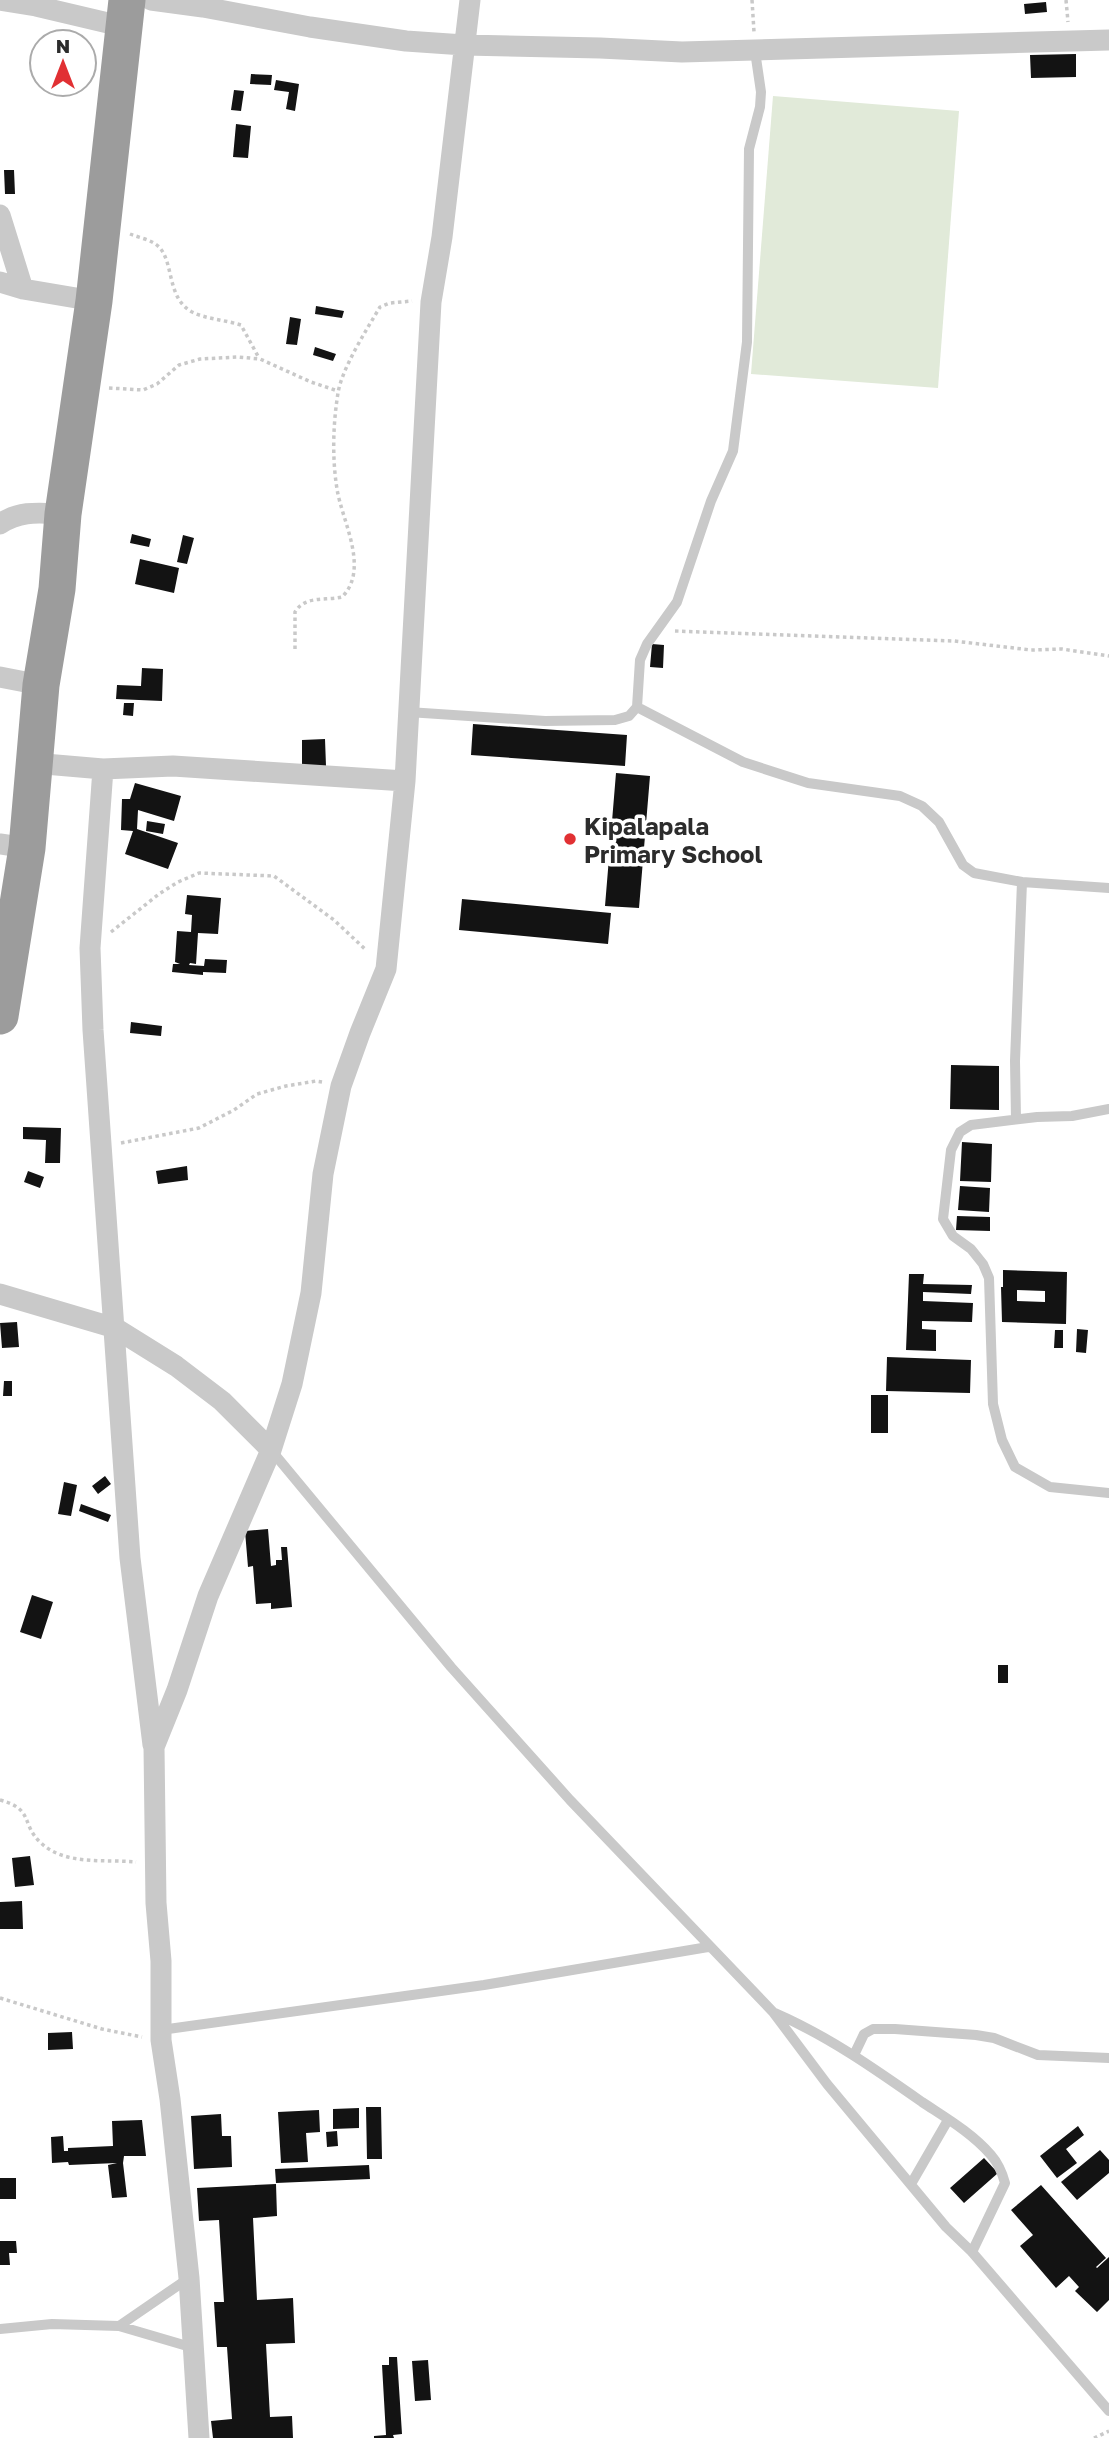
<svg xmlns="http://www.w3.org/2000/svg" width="1109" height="2438" font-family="'Golos Text',sans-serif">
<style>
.green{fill:#e1ead9}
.building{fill:#131313;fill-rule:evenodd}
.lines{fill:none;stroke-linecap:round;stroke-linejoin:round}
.path{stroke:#c9c9c9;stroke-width:3.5;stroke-dasharray:3.5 3.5;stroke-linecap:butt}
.service{stroke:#c9c9c9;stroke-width:10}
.minor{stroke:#c9c9c9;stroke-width:21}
.trunk{stroke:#9c9c9c;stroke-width:37}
.poi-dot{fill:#e13033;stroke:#fff;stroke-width:2.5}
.labels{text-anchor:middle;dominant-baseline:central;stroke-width:7;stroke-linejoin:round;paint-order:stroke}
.poi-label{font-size:24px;font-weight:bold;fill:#2c2c2c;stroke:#fff;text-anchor:start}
</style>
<rect width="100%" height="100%" fill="#fff"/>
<path class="green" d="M 773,96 L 959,111 L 938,388 L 751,374 Z"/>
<path class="building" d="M 1046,2 L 1047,12 L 1025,14 L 1024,4 Z
M 1076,54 L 1076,77 L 1031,78 L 1030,55 Z
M 251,74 L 272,75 L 271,85 L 250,84 Z
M 276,80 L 299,84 L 295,111 L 286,109 L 289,92 L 274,90 Z
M 234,90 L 244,91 L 241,111 L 231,110 Z
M 236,124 L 251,126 L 248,158 L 233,157 Z
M 4,170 L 14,170 L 15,194 L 5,194 Z
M 316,306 L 344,311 L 342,318 L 315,314 Z
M 290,317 L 301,319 L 297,345 L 286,344 Z
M 315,347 L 336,354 L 333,361 L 313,355 Z
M 132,534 L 151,539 L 149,547 L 130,543 Z
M 183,535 L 194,538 L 187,564 L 177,562 Z
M 140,559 L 179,568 L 174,593 L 135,584 Z
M 652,644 L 664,645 L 663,668 L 650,667 Z
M 142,668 L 163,669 L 162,701 L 116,699 L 117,685 L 141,686 Z
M 124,703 L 134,703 L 133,716 L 123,715 Z
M 473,724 L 627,735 L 625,766 L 471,755 Z
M 325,739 L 326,766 L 302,766 L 302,740 Z
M 616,773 L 650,776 L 639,908 L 605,906 Z
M 135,783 L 181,796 L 174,821 L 138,810 L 137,829 L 178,843 L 168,869 L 125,854 L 133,831 L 121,830 L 122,799 L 130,799 Z
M 147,821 L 165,824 L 163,834 L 146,831 Z
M 187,895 L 221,898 L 218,934 L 198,933 L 196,964 L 190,963 L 189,965 L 204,966 L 205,959 L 227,960 L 226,973 L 203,972 L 203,975 L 172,972 L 173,964 L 180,964 L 175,962 L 177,931 L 191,932 L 192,915 L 185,914 Z
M 462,899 L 611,913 L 608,944 L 459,930 Z
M 131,1022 L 162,1026 L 161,1036 L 130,1033 Z
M 951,1065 L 999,1066 L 999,1110 L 950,1109 Z
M 23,1127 L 61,1128 L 60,1163 L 45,1163 L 46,1140 L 23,1139 Z
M 962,1142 L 992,1144 L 991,1182 L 960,1181 Z
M 187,1166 L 188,1180 L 158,1184 L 156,1171 Z
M 28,1171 L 44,1177 L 40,1188 L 24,1182 Z
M 960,1186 L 990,1188 L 989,1212 L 958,1210 Z
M 957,1216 L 990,1217 L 990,1231 L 956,1230 Z
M 1003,1270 L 1067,1272 L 1066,1324 L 1002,1322 L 1001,1287 L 1003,1287 ZM 1017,1290 L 1045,1291 L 1045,1302 L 1017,1301 Z
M 909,1274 L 924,1274 L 923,1284 L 972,1285 L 971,1294 L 923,1292 L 923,1301 L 973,1303 L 972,1322 L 922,1321 L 922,1329 L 936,1330 L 936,1351 L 906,1350 Z
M 17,1322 L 19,1347 L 2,1348 L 0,1323 Z
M 1077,1329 L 1088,1330 L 1086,1353 L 1076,1352 Z
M 1055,1330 L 1063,1330 L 1063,1348 L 1054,1348 Z
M 887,1357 L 971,1360 L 970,1393 L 886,1391 Z
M 4,1381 L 12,1381 L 12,1396 L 3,1396 Z
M 871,1395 L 888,1395 L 888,1433 L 871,1433 Z
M 105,1476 L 111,1484 L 98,1494 L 92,1486 Z
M 64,1482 L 77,1485 L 71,1516 L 58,1514 Z
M 81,1504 L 111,1515 L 108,1522 L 79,1511 Z
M 268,1529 L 271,1566 L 276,1565 L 276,1560 L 282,1560 L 281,1547 L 287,1547 L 292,1607 L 271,1609 L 271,1603 L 256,1604 L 253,1566 L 248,1567 L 245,1531 Z
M 32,1595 L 53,1602 L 41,1639 L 20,1632 Z
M 998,1665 L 1008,1665 L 1008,1683 L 998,1683 Z
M 30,1856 L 34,1885 L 15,1887 L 12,1858 Z
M 22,1901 L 23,1929 L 0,1929 L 0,1902 Z
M 72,2032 L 73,2049 L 48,2050 L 48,2033 Z
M 366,2107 L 381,2107 L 382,2159 L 367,2159 Z
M 359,2108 L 359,2128 L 333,2129 L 333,2109 Z
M 319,2110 L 320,2132 L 306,2133 L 308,2162 L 281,2163 L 278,2112 Z
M 221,2114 L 222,2136 L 231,2136 L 232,2167 L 194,2169 L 191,2116 Z
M 142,2120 L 146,2156 L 124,2156 L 123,2163 L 127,2197 L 112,2198 L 108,2165 L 117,2163 L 69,2165 L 68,2162 L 52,2163 L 51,2137 L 63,2136 L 64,2151 L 68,2151 L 68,2148 L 113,2146 L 112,2121 Z
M 1078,2126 L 1084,2135 L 1066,2149 L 1077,2163 L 1057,2178 L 1040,2156 Z
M 337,2131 L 338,2146 L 327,2147 L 326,2132 Z
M 1100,2150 L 1109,2160 L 1109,2173 L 1077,2200 L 1061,2182 Z
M 984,2158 L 998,2173 L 964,2203 L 950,2188 Z
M 369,2165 L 370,2179 L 276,2183 L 275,2169 Z
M 0,2178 L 16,2178 L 16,2199 L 0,2199 Z
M 276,2184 L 277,2216 L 253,2218 L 257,2300 L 293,2298 L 295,2343 L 266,2344 L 270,2417 L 292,2416 L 293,2438 L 213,2438 L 211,2421 L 232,2419 L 227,2347 L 217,2347 L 214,2302 L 224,2302 L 219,2220 L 199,2221 L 197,2188 Z
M 1041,2185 L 1106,2258 L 1096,2267 L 1097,2268 L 1109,2257 L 1109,2300 L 1097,2312 L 1075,2291 L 1079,2287 L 1069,2276 L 1056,2288 L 1020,2246 L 1033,2235 L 1011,2210 Z
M 0,2241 L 16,2241 L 17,2253 L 9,2253 L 10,2265 L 0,2265 Z
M 389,2357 L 397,2357 L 402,2434 L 393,2435 L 394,2438 L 374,2438 L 374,2436 L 386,2435 L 382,2365 L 389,2365 Z
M 428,2360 L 431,2400 L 415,2401 L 412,2361 Z"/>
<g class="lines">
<path class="path" d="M 752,0 L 754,32
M 1066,0 L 1068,22
M 130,234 C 140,238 153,240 160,248 C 174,265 167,298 192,312 C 206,319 225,320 241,325 L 259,358
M 109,388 L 143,390 L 157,384 L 179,365 L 200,359 L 238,357 L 260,359 L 311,382 L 338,391
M 675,631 L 954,641 L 1031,650 L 1062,649 L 1109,656
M 295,649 L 295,612 C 305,595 326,601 342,597 C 370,569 342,521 337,489 C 332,458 333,424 338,393 C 342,368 367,329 380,307 L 390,303 L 412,301
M 111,932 L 159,894 L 178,882 L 199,873 L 274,876 L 334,920 L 366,950
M 121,1143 L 199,1128 L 234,1110 L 257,1094 L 286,1086 L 316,1081 L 322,1082
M 0,1800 C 34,1809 21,1824 40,1842 C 64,1866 105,1859 136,1862
M 0,1998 L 102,2029 L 142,2037
M 1094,2438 L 1109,2431"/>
<path class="service" d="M 637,707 L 743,762 L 808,783 L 900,796 L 922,806 L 939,822 L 963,865 L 974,873 L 1022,882 L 1109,888
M 408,712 L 545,721 L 615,720 L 629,716 L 637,707 L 640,660 L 647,644 L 677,602 L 711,501 L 733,451 L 747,342 L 749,149 L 760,107 L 761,92 L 755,51
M 1109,1109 L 1072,1116 L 1037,1117 L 971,1125 L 960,1132 L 951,1150 L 943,1219 L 953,1236 L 971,1249 L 983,1264 L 989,1278 L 993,1404 L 1002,1440 L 1015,1467 L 1050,1487 L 1109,1493
M 1016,1119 L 1015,1061 L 1022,882
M 271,1450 L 451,1667 L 570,1800 L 773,2012 L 827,2084 L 946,2227 L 972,2252 L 1109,2411
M 775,2013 C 828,2036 875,2069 922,2102 C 946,2118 972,2133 991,2155 C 998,2163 1002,2172 1005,2183 L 972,2252
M 161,2030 L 484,1985 L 708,1947
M 854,2055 L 864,2034 L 873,2029 L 895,2029 L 976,2035 L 994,2038 L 1038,2055 L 1109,2058
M 911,2184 L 948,2120
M 119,2326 L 189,2278
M 0,2329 L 52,2324 L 119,2326 L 194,2348"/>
<path class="minor" d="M 0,0 L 36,6 L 125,27
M 151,0 L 203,7 L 310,27 L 406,41 L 464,45 L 600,48 L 682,52 L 1109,40
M 0,215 L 23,289
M 0,282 L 23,289 L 94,301
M 0,524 C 20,510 40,513 63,514
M 0,677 L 41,685
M 33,763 L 103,769 L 173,766 L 405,781
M 103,769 L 90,948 L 93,1030 L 130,1558 L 153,1745
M 0,844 L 27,848
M 0,1294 L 115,1328 L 176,1366 L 222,1401 L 271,1450
M 199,2438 L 189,2278 L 170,2099 L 161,2040 L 161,1961 L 156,1903 L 154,1747 L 177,1690 L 208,1596 L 271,1450 L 292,1384 L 311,1293 L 323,1174 L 341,1086 L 360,1033 L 386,969 L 405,781 L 431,302 L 442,237 L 470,0"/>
<path class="trunk" d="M 0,1016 L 27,848 L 41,685 L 57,589 L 63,514 L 94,301 L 127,0"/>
</g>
<circle class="poi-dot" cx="570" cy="839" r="7"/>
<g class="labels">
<g class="poi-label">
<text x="584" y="825">Kipalapala<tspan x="584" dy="28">Primary School</tspan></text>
</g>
</g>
<g transform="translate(63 63)"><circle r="33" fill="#ffffff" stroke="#ababab" stroke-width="2"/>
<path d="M0-5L12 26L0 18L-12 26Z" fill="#e13033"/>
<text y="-10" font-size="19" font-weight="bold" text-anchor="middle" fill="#2c2c2c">N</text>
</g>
</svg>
